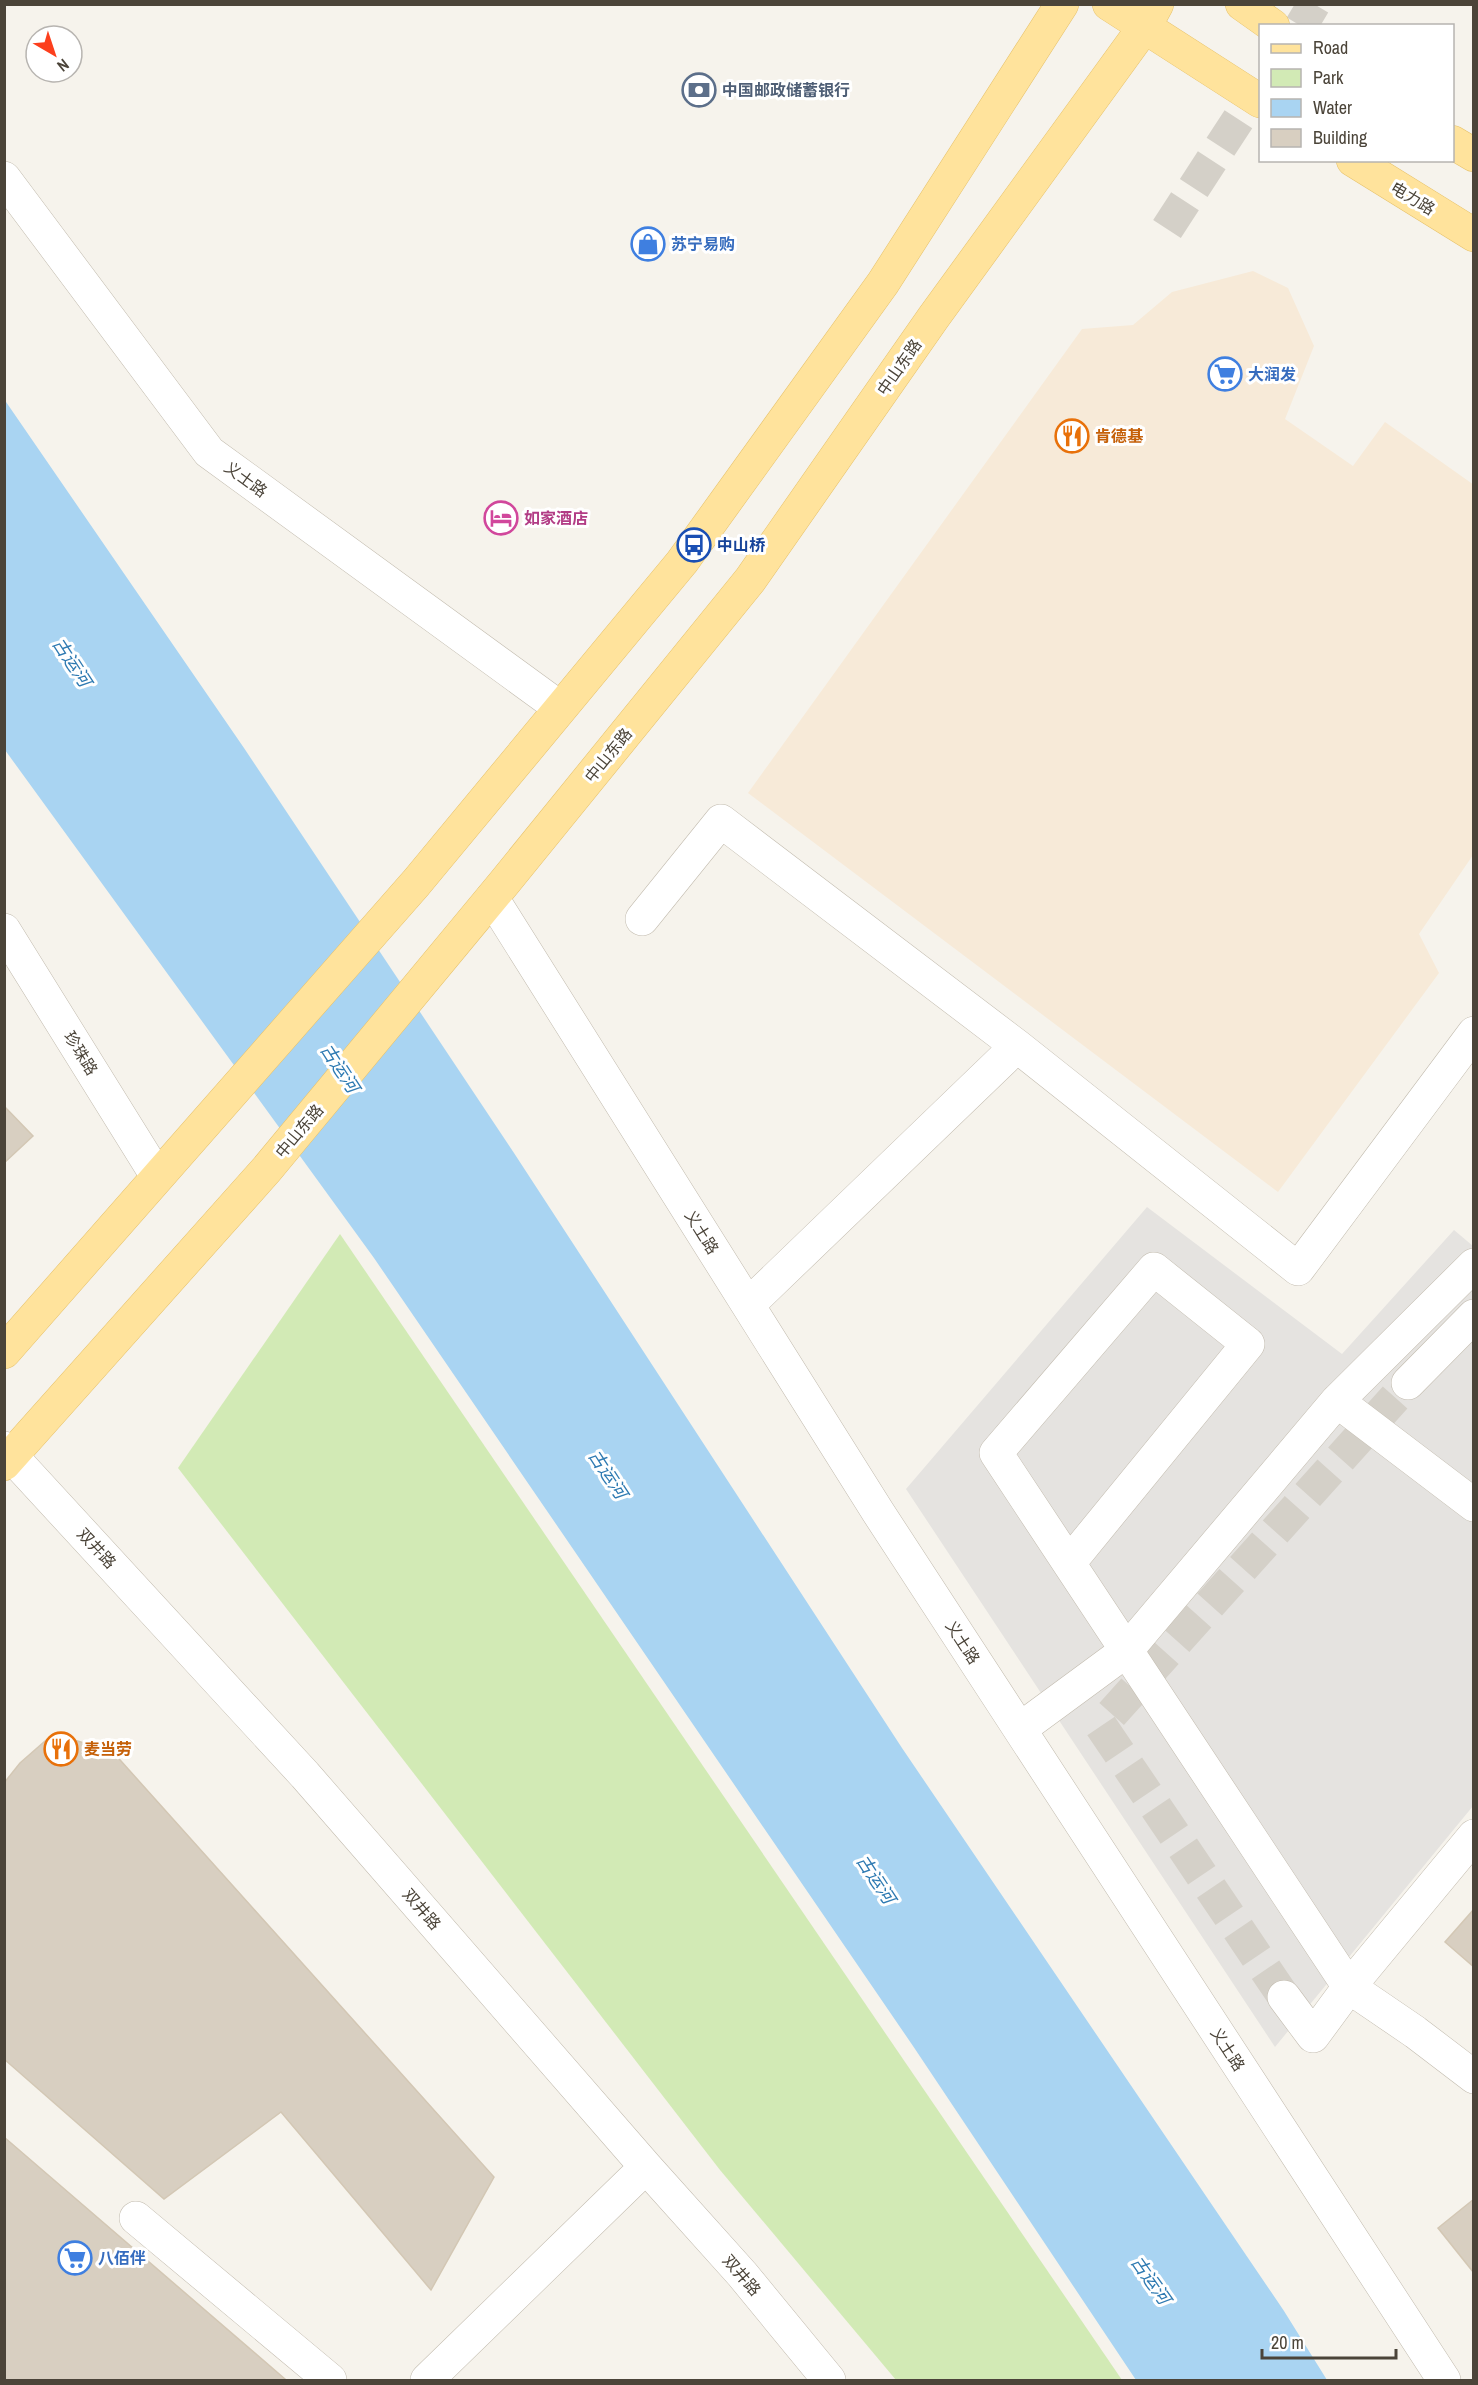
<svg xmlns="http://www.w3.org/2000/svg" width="1478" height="2385" font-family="'Archivo Narrow','Noto Sans SC',sans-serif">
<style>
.commercial{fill:#f7ead8}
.green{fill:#d2eab5}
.parking{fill:#e5e3e0}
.water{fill:#a9d4f2}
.building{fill:#d8cfc1;stroke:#d3c7b4;stroke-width:1.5}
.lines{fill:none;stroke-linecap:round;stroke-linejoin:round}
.minor-tunnel{stroke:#d4d0c8;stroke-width:33;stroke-dasharray:33 16;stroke-linecap:butt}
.minor-casing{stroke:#c2bbae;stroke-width:34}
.major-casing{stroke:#e6c16a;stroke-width:34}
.minor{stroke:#fff;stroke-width:33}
.major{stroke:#ffe39c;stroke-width:33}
.labels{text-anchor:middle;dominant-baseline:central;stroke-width:6;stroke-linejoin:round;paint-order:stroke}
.service-label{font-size:16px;font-weight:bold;fill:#4e5e75;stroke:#fff;text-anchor:start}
.street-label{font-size:16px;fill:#4b4439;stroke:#fff}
.shop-label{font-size:16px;font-weight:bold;fill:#366cbe;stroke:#fff;text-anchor:start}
.food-label{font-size:16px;font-weight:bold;fill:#c56008;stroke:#fff;text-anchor:start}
.hotel-label{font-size:16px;font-weight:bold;fill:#b23c85;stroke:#fff;text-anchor:start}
.transit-label{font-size:16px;font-weight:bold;fill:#164399;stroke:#fff;text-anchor:start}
.water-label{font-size:18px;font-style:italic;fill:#2e7ab2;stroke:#fff}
</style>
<rect width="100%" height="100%" fill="#f6f3ec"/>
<path class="commercial" d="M 1253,271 L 1288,288 L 1314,346 L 1285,419 L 1353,466 L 1385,422 L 1474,485 L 1473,855 L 1419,934 L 1439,973 L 1278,1192 L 748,793 L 1082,329 L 1133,325 L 1172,292 Z"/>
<path class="green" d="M 340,1234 L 1122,2380 L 896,2380 L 720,2170 L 178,1468 Z"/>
<path class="parking" d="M 1147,1207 L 1342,1354 L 1454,1230 L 1473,1246 L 1473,1806 L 1275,2047 L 906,1489 Z"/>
<path class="water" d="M 4,399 L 244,748 L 514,1153 L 902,1748 L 1284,2311 L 1327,2380 L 1136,2380 L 913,2046 L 374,1258 L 5,750 Z"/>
<path class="building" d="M 4,1106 L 33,1136 L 4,1163 Z
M 53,1734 L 112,1751 L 494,2177 L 431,2290 L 281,2112 L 164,2199 L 4,2059 L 4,1783 L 20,1763 Z
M 1474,1909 L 1474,1967 L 1445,1942 Z
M 4,2137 L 285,2379 L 284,2380 L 4,2380 Z
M 1474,2199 L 1474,2273 L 1438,2228 Z"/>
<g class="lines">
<path class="minor-tunnel" d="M 1301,26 L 1314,4
M 1167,229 L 1260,86
M 1284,1997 L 1101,1726 L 1408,1383"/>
<g class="minor-casing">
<path id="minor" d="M 4,178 L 209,452 L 559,707
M 492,898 L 878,1512 L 1444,2380
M 642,919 L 721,821 L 1017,1046 L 1298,1269 L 1474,1033
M 4,930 L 157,1176
M 748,1305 L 1017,1046
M 1408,1383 L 1474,1316
M 1337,1401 L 1474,1265
M 4,1448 L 305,1775 L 646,2167 L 742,2274 L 829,2380
M 1069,1563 L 1248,1344 L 1154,1269 L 996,1453 L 1349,1987 L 1415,2032 L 1474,2077
M 1020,1729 L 1126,1651 L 1337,1401 L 1474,1505
M 1284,1997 L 1313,2036 L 1349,1987 L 1474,1836
M 136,2218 L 330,2380
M 427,2380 L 646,2167"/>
</g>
<g class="major-casing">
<path id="major" d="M 1109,4 L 1260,101
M 1242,4 L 1273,26
M 1452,142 L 1474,155
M 1353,160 L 1474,235
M 4,1352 L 416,883 L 682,562 L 883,283 L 1062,4
M 4,1464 L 267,1169 L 504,883 L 750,580 L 933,318 L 1145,26 L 1157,4"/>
</g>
<use href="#minor" class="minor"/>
<use href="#major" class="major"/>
</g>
<defs>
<g id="bank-ring" transform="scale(1.725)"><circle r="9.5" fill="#fff" stroke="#5c6f8a" stroke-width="1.5"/><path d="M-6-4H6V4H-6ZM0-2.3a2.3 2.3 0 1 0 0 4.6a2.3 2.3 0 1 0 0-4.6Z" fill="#5c6f8a"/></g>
<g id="shop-ring" transform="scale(1.725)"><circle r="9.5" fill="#fff" stroke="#3f7fe0" stroke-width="1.5"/><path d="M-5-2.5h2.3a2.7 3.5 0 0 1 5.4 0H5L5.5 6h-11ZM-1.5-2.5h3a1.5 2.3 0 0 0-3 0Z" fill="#3f7fe0"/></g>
<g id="supermarket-ring" transform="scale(1.725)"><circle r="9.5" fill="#fff" stroke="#3f7fe0" stroke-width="1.5"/><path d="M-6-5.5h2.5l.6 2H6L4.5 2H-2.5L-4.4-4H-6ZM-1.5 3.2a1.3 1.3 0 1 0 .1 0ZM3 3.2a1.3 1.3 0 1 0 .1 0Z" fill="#3f7fe0"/></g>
<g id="restaurant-ring" transform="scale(1.725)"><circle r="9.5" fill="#fff" stroke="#e8710a" stroke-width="1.5"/><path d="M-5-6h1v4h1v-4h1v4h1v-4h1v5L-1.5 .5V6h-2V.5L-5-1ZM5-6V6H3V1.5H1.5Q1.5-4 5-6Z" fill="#e8710a"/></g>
<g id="hotel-ring" transform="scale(1.725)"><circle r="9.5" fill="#fff" stroke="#d1479c" stroke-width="1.5"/><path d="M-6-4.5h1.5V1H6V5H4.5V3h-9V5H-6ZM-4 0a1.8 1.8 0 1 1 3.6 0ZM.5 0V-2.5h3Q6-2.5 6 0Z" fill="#d1479c"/></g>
<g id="bus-ring" transform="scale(1.725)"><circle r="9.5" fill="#fff" stroke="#1a4fb4" stroke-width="1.5"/><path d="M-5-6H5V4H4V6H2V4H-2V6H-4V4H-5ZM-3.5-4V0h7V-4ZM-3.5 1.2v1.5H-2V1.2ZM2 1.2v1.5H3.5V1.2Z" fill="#1a4fb4"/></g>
</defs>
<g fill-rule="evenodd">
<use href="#bank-ring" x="699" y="90"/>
<use href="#shop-ring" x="648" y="244"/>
<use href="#supermarket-ring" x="1225" y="374"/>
<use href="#restaurant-ring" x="1072" y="436"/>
<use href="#hotel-ring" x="501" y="518"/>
<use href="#bus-ring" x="694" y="545"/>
<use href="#restaurant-ring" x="61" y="1749"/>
<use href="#supermarket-ring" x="75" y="2258"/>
</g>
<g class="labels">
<g class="service-label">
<text x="722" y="90">中国邮政储蓄银行</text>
</g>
<g class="street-label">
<text transform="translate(1413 198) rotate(31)">电力路</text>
<text transform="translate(899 367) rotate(-55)">中山东路</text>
<text transform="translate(246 479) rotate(36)">义士路</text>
<text transform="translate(608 755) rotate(-51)">中山东路</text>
<text transform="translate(81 1053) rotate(58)">珍珠路</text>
<text transform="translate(299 1131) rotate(-50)">中山东路</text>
<text transform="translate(702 1232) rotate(58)">义土路</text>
<text transform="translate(97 1548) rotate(47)">双井路</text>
<text transform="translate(963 1642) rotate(57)">义土路</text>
<text transform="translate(422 1909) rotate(49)">双井路</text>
<text transform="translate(1228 2049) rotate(57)">义土路</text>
<text transform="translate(742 2275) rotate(49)">双井路</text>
</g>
<g class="shop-label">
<text x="671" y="244">苏宁易购</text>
<text x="1248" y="374">大润发</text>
<text x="98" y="2258">八佰伴</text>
</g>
<g class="food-label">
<text x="1095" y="436">肯德基</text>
<text x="84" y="1749">麦当劳</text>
</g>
<g class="hotel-label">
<text x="524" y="518">如家酒店</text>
</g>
<g class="transit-label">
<text x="717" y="545">中山桥</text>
</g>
<g class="water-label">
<text transform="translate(72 662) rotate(57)">古运河</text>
<text transform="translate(340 1068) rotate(57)">古运河</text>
<text transform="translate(608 1474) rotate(57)">古运河</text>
<text transform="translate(876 1879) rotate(57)">古运河</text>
<text transform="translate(1151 2280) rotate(55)">古运河</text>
</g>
</g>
<rect width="1478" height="2385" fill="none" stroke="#4b4439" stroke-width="12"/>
<rect x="1259" y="24" width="195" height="138" fill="#ffffff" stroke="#b7b4b0" stroke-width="1.5"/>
<rect x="1271" y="44" width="30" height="9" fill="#ffe39c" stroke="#b7b4b0" stroke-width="1.5"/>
<text x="1313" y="54" font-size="18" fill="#4b4439">Road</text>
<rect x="1271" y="69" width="30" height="18" fill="#d2eab5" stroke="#b7b4b0" stroke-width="1.5"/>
<text x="1313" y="84" font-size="18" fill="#4b4439">Park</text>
<rect x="1271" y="99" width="30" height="18" fill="#a9d4f2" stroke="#b7b4b0" stroke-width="1.5"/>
<text x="1313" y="114" font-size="18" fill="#4b4439">Water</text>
<rect x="1271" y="129" width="30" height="18" fill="#d8cfc1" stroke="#b7b4b0" stroke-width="1.5"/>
<text x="1313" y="144" font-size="18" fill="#4b4439">Building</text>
<g transform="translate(54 54) rotate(141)"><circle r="28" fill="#ffffff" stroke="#b7b4b0" stroke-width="1.5"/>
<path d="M0-4.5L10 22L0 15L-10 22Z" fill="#fc3f1d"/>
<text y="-9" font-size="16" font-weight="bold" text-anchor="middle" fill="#4b4439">N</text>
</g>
<path d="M1262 2349v9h134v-9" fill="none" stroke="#4b4439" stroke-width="3"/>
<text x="1271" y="2349" font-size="18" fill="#4b4439" stroke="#ffffff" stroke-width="4.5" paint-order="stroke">20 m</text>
</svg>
